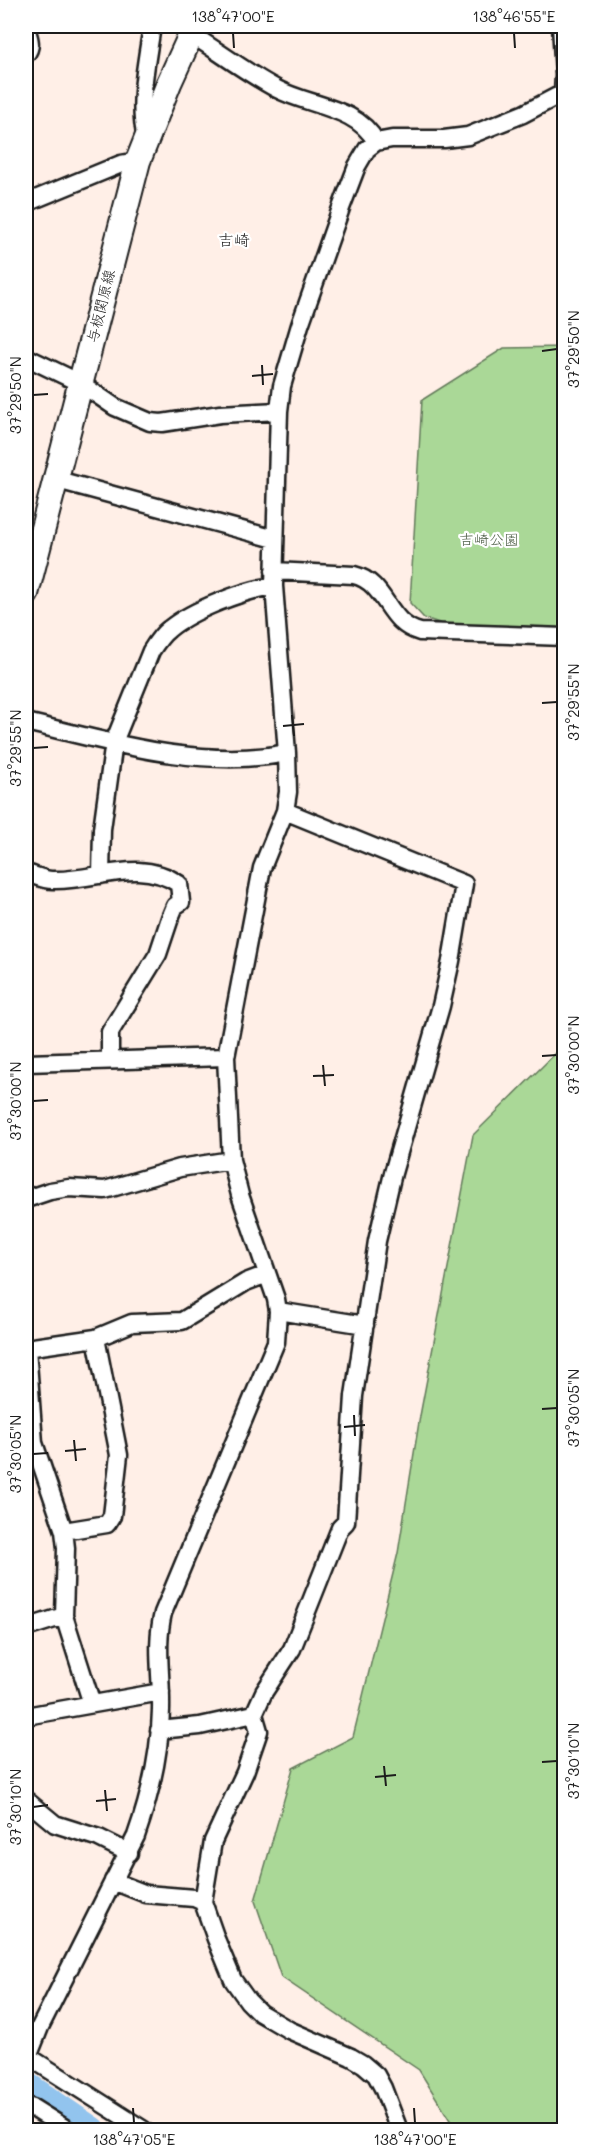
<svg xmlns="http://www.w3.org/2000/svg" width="590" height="2156" font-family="Mali,'Klee One',sans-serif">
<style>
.green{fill:#aad897;stroke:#637a5a;stroke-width:1.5}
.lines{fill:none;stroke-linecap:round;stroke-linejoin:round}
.river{stroke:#92c4ee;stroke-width:27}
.street-casing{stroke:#1c1c1c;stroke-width:21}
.secondary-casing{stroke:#1c1c1c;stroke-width:28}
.street{stroke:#fff;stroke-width:16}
.secondary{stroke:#fff;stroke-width:24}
.ticks{fill:none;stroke:#1c1c1c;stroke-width:2}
.labels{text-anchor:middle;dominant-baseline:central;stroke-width:4.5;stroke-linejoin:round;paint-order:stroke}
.street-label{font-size:15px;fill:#1c1c1c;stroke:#fff}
.park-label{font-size:15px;fill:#4e5e47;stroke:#fff}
.neighbourhood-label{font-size:16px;fill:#1c1c1c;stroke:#fff}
.neatline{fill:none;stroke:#1c1c1c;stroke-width:2}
.ticks-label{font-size:15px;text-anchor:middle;fill:#1c1c1c}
</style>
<rect width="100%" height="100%" fill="#ffefe7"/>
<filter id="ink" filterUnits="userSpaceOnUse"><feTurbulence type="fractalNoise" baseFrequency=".0167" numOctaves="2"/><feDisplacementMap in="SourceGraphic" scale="12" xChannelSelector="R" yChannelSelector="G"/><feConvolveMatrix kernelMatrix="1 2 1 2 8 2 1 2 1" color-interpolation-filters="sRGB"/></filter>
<g filter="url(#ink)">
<path class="green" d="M 564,347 L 564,629 L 449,626 L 424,618 L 410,603 L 422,400 L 504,348 Z
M 564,1015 L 564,2130 L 456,2130 L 419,2070 L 281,1977 L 255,1901 L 293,1768 L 353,1737 L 398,1553 L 420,1416 L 473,1135 L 559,1050 Z"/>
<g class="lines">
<path class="river" d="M 26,2085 L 92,2130"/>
<g class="street-casing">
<path id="street" d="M 26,28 C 29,37 33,46 26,54
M 191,34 C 219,52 247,73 277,89 C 309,106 358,107 376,142
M 146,138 C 137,103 147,61 152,26
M 26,203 L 121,164 L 138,161
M 26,357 L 80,383 L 115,407 L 150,422 L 162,423 L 220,414 L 279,411
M 54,479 L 275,539
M 274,571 L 354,575 C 387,583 386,623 420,632 L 564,637
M 26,722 C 110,742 200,770 287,753
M 26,873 C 34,875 44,880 52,880 C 95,882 138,856 179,884 L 181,902 L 175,906 L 170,918 L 158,954 L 110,1032 L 110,1060
M 101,875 L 102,829 L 114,742 L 151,651 C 156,643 161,635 169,629 C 192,610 244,590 274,586
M 26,1063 L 226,1057
M 26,1199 L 50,1191 L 69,1188 L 105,1190 L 180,1168 L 231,1160
M 278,1311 L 365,1325
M 96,1338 L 132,1323 L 182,1321 L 246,1282 L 267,1274
M 26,1348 L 96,1338 L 119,1455 L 112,1516 L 107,1524 L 64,1531 L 66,1548 L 64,1616 L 92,1704
M 27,1348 L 34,1443 L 64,1531
M 26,1628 L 64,1616
M 254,1714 L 259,1731 L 245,1772 L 213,1841 L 203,1902 L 216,1939 L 233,1980 L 248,2001 L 260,2013 L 289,2030 L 351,2057 L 363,2064 L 376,2075 L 383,2088 L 399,2130
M 26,1716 L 161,1692
M 159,1730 L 200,1726 L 254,1714 L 264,1692 L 292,1649 L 340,1528 L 346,1522 L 354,1396 L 377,1241 L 393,1173 L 441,1006 L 451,961 L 464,884 L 285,811
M 26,1800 L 55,1824 L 99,1838 L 129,1853
M 113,1881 L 146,1894 L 194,1898 L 203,1902
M 26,2055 L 144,2130
M 26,2062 L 40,2027 L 136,1836 C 150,1796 160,1753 161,1710 C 162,1677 155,1646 163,1613 L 276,1342 L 278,1311 L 276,1299 L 240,1195 L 231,1160 L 226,1057 L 262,868 L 285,811 L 288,792 L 287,753 L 274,586 L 279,411 L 282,386 L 300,325 L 341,208 L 357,166 L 367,149 L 376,142 L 392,139 L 444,139 L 468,136 L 523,114 L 563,93 L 564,75 L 561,26
M 26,2106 L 33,2108 L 68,2130"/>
</g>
<g class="secondary-casing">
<path id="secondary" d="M 26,594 L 138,161 L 169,83 L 195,26"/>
</g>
<use href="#street" class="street"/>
<use href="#secondary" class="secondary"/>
</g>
</g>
<path class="ticks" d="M 233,33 L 234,48M 514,33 L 515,48M 542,351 L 557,349M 262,365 L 263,385M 252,376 L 273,374M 33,395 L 48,394M 542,703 L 557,702M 292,715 L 294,736M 283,726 L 304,724M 33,748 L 48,747M 542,1056 L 557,1055M 323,1065 L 325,1086M 313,1076 L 334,1075M 33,1101 L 48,1100M 542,1409 L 557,1408M 354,1415 L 355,1436M 344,1427 L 365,1425M 74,1440 L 76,1461M 65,1451 L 86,1449M 33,1454 L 48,1453M 542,1762 L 557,1761M 384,1766 L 386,1786M 375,1777 L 396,1775M 105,1790 L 107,1811M 96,1801 L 116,1799M 33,1807 L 48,1805M 133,2108 L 134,2123M 414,2108 L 415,2123"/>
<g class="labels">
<g class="street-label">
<text transform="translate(100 306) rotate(-76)">与板関原線</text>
</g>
<g class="park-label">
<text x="489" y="539">吉崎公園</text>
</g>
<g class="neighbourhood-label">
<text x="234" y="239">吉崎</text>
</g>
</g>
<rect width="590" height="2156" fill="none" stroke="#fff" stroke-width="66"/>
<rect x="33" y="33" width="524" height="2090" class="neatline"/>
<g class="ticks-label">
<text x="233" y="22">138°47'00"E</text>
<text x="514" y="22">138°46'55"E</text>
<text transform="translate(574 349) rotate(-90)" y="5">37°29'50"N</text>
<text transform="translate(16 395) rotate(-90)" y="5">37°29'50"N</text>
<text transform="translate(574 702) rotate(-90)" y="5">37°29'55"N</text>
<text transform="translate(16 748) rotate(-90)" y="5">37°29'55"N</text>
<text transform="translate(574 1055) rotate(-90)" y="5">37°30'00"N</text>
<text transform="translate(16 1101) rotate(-90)" y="5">37°30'00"N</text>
<text transform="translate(574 1408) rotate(-90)" y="5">37°30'05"N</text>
<text transform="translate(16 1454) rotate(-90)" y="5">37°30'05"N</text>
<text transform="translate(574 1761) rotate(-90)" y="5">37°30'10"N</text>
<text transform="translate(16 1807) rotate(-90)" y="5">37°30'10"N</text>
<text x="134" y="2145">138°47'05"E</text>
<text x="415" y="2145">138°47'00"E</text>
</g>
</svg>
